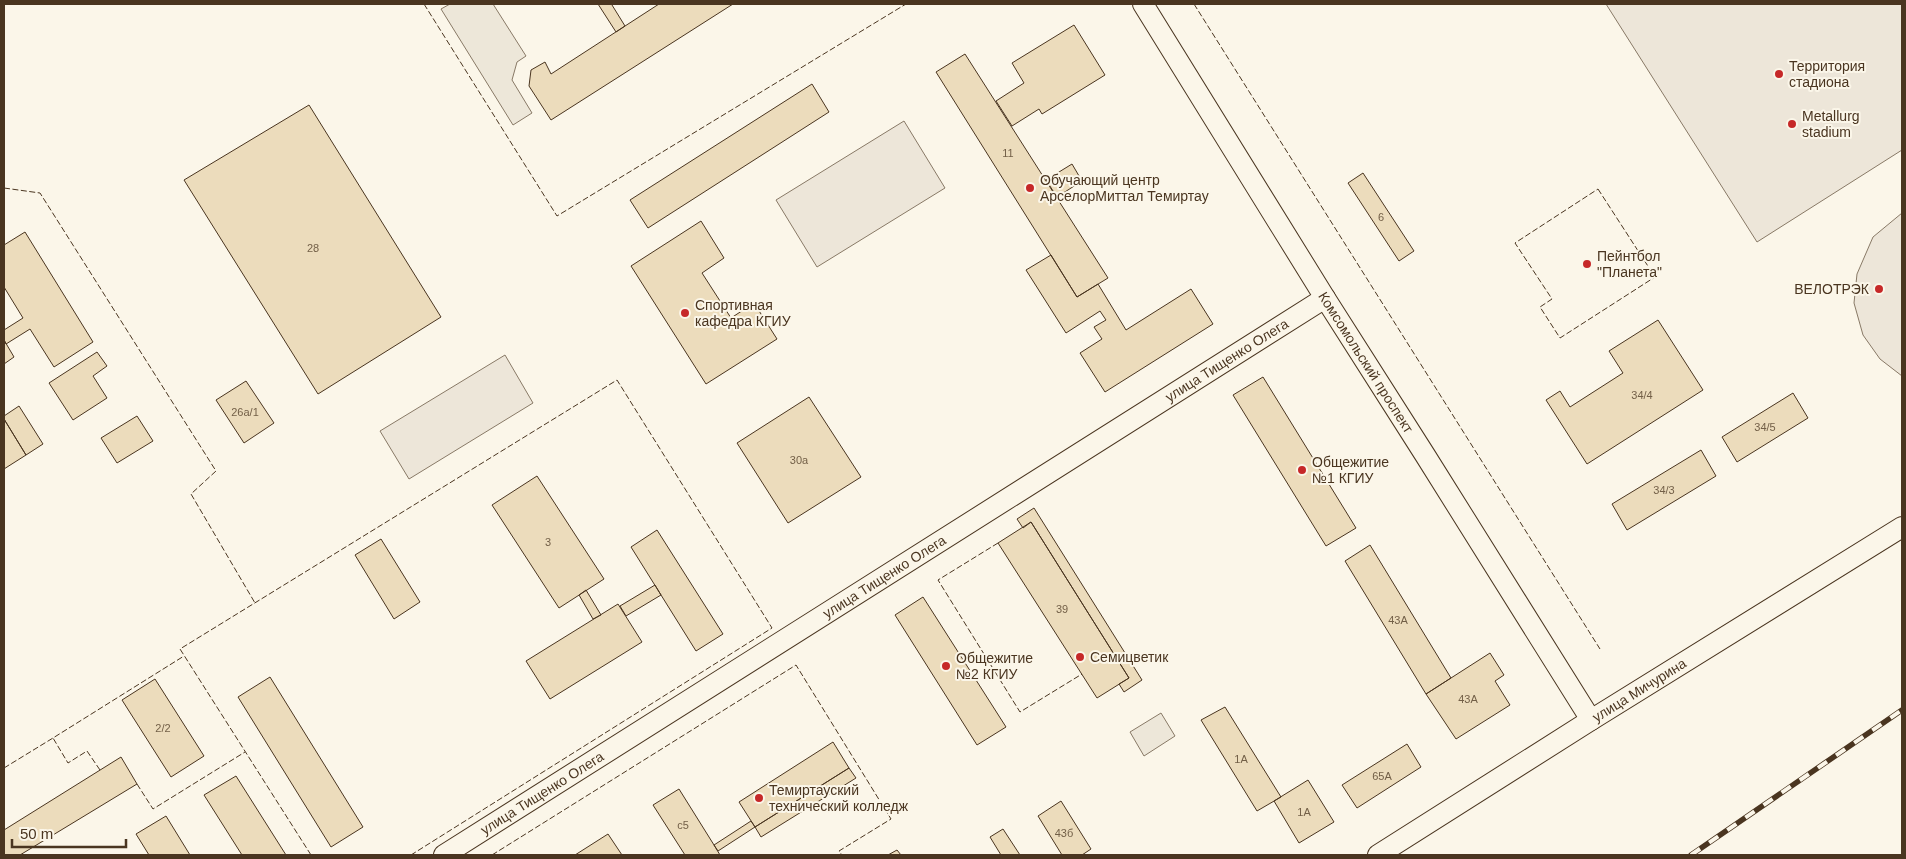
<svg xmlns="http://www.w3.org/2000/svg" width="1906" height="859" font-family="Arial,sans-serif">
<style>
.green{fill:#ede6d9;stroke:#887966}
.parking{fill:#ede7d9;stroke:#887966}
.building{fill:#ecdcbc;stroke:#4a3520}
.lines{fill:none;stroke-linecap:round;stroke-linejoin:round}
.secondary-casing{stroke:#4a3520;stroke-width:22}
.secondary{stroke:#fbf6e9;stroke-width:20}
.rail-casing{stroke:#4a3520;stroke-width:5.5}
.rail{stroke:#fbf6e9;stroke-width:4;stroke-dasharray:11;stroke-linecap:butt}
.fence{stroke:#4a3520;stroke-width:1;stroke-dasharray:6 2.5;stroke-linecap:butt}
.poi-dot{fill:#c62828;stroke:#fbf6e9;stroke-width:2}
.labels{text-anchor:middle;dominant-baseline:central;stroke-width:4;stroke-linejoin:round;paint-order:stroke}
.number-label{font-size:11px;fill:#725f47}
.poi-label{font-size:14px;fill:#4a3520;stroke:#fbf6e9;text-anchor:start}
.street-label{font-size:14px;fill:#4a3520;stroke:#fbf6e9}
</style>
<rect width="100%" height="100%" fill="#fbf6e9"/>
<path class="green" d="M 1606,4 L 1902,4 L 1902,150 L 1757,242 Z
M 904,121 L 945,188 L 817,267 L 776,200 Z
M 1902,213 L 1902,376 L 1880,359 L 1863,335 L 1854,303 L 1857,274 L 1873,237 Z
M 505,355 L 533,403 L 409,479 L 380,431 Z"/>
<path class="parking" d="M 450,4 L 493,4 L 526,56 L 517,62 L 512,80 L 532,113 L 513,125 L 441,9 Z
M 1161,713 L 1175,736 L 1144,756 L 1130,732 Z"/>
<path class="building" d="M 598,4 L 613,4 L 612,5 L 625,26 L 616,32 Z
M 659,4 L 733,4 L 551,120 L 529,86 L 531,70 L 545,62 L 551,74 Z
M 1074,25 L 1105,75 L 1042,114 L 1039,109 L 1012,126 L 996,101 L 1024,83 L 1012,63 Z
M 965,54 L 1108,278 L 1077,297 L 936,72 Z
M 812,84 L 829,112 L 648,228 L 630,200 Z
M 309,105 L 441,317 L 318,394 L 184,180 Z
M 1072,164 L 1082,181 L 1057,197 L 1046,180 Z
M 1363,173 L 1414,251 L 1399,261 L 1348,183 Z
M 701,221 L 724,258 L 702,273 L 731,318 L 754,303 L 777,339 L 706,384 L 631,266 Z
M 25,232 L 93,342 L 54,367 L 30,329 L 6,344 L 4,340 L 4,330 L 23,318 L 4,287 L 4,245 Z
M 1051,255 L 1077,297 L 1098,284 L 1126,330 L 1191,289 L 1213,324 L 1105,392 L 1080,353 L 1102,339 L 1094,327 L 1106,320 L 1100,311 L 1066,333 L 1026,270 Z
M 1658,320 L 1703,390 L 1587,464 L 1546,400 L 1560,391 L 1570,407 L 1623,373 L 1609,351 Z
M 4,340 L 14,357 L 4,364 Z
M 97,352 L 107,366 L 93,376 L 107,398 L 73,420 L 49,383 Z
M 1263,377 L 1356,528 L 1326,546 L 1233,395 Z
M 246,381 L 274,423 L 244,443 L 216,400 Z
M 1793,393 L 1808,418 L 1737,462 L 1722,437 Z
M 809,397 L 861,477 L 788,523 L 737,443 Z
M 19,406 L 43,444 L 26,455 L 4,419 L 4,416 Z
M 137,416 L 153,441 L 117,463 L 101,438 Z
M 4,419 L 26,455 L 4,469 Z
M 1701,450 L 1716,476 L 1627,530 L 1612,504 Z
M 537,476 L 604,579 L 559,608 L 492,505 Z
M 1034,508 L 1142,680 L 1124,692 L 1119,684 L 1129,678 L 1031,522 L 1023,528 L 1017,519 Z
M 1031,522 L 1129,678 L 1097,698 L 998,543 Z
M 657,530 L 723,634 L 696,651 L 631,547 Z
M 381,539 L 420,602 L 394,619 L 355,555 Z
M 1370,545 L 1451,678 L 1426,694 L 1345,561 Z
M 655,585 L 661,595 L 626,616 L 620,606 Z
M 586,590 L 601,615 L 593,619 L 579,595 Z
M 923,597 L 1006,727 L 977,745 L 895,615 Z
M 618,604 L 642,642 L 550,699 L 526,661 Z
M 1490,653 L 1504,675 L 1495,681 L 1510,705 L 1456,739 L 1426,694 Z
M 270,677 L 363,827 L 331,847 L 238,697 Z
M 155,679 L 204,756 L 171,777 L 122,700 Z
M 1225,707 L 1281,797 L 1257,811 L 1201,720 Z
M 833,742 L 849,768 L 755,827 L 739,802 Z
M 1407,744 L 1421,767 L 1357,808 L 1342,785 Z
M 121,757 L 137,784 L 20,855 L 4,855 L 4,830 Z
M 849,768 L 856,778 L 761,837 L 755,827 Z
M 236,776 L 286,855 L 242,855 L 204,795 Z
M 1308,780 L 1334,822 L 1299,843 L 1274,801 Z
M 679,789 L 714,845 L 720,855 L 685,855 L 653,805 Z
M 1061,801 L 1091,849 L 1082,855 L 1062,855 L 1038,816 Z
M 166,816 L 190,855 L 149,855 L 136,834 Z
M 751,821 L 755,827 L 718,851 L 714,845 Z
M 1003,829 L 1020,855 L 1001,855 L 990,837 Z
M 608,834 L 622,855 L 575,855 Z
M 897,850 L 901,855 L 888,855 Z"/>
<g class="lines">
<g class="secondary-casing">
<g id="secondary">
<path id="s1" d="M 1143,4 L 1325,298 L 1425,455 L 1591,720"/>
<path id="s2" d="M 444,855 L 1325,298"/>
<path id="s3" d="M 1378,855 L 1591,720 L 1902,527"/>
</g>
</g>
<use href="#secondary" class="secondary"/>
<g class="rail-casing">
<path id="rail" d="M 1691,855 L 1902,710"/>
</g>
<use href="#rail" class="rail"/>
<path class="fence" d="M 424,4 L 557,216 L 906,4
M 1194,4 L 1600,649
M 4,188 L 40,193 L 216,471 L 191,494 L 255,603
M 1598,189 L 1655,277 L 1560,338 L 1540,307 L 1552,299 L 1515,243 Z
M 998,543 L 938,580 L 1020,712 L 1082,674
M 4,768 L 53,738
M 100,770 L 87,751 L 68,763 L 53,738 L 184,656
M 137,784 L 153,809 L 245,752
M 311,855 L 180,649 L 617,380 L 772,628 L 411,855
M 492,855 L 796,665 L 891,819 L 839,851 L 842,855"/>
</g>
<g class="poi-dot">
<circle cx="1779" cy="74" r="5"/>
<circle cx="1792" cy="124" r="5"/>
<circle cx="1030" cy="188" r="5"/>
<circle cx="1587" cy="264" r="5"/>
<circle cx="1879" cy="289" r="5"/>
<circle cx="685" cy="313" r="5"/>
<circle cx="1302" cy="470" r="5"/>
<circle cx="1080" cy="657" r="5"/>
<circle cx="946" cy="666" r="5"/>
<circle cx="759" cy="798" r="5"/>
</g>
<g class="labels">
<g class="number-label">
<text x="1008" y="153">11</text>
<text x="1381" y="217">6</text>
<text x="313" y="248">28</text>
<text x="1642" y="395">34/4</text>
<text x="245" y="412">26а/1</text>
<text x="1765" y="427">34/5</text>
<text x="799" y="460">30а</text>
<text x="1664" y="490">34/3</text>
<text x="548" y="542">3</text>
<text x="1062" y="609">39</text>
<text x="1398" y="620">43А</text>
<text x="1468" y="699">43А</text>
<text x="163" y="728">2/2</text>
<text x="1241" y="759">1А</text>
<text x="1382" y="776">65А</text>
<text x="1304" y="812">1А</text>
<text x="683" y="825">с5</text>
<text x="1064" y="833">43б</text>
</g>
<g class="poi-label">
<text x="1789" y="66">Территория<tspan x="1789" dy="16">стадиона</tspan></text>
<text x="1802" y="116">Metallurg<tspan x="1802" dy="16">stadium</tspan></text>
<text x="1040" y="180">Обучающий центр<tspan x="1040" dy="16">АрселорМиттал Темиртау</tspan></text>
<text x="1597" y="256">Пейнтбол<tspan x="1597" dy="16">"Планета"</tspan></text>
<text x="1869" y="289" text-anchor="end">ВЕЛОТРЭК</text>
<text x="695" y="305">Спортивная<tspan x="695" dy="16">кафедра КГИУ</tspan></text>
<text x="1312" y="462">Общежитие<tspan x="1312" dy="16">№1 КГИУ</tspan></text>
<text x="1090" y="657">Семицветик</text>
<text x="956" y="658">Общежитие<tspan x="956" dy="16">№2 КГИУ</tspan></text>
<text x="769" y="790">Темиртауский<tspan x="769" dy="16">технический колледж</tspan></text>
</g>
<g class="street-label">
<text stroke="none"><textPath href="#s2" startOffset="926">улица Тищенко Олега</textPath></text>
<text stroke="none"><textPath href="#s1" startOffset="422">Комсомольский проспект</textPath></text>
<text stroke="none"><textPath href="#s2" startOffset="521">улица Тищенко Олега</textPath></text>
<text stroke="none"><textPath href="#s3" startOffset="309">улица Мичурина</textPath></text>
<text stroke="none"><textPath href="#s2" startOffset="116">улица Тищенко Олега</textPath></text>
</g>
</g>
<rect width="1906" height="859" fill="none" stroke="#4a3520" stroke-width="10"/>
<path d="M12 839v8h114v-8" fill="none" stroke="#4a3520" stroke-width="2.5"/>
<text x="20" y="839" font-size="15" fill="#4a3520" stroke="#fbf6e9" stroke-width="4" paint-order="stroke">50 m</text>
</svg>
